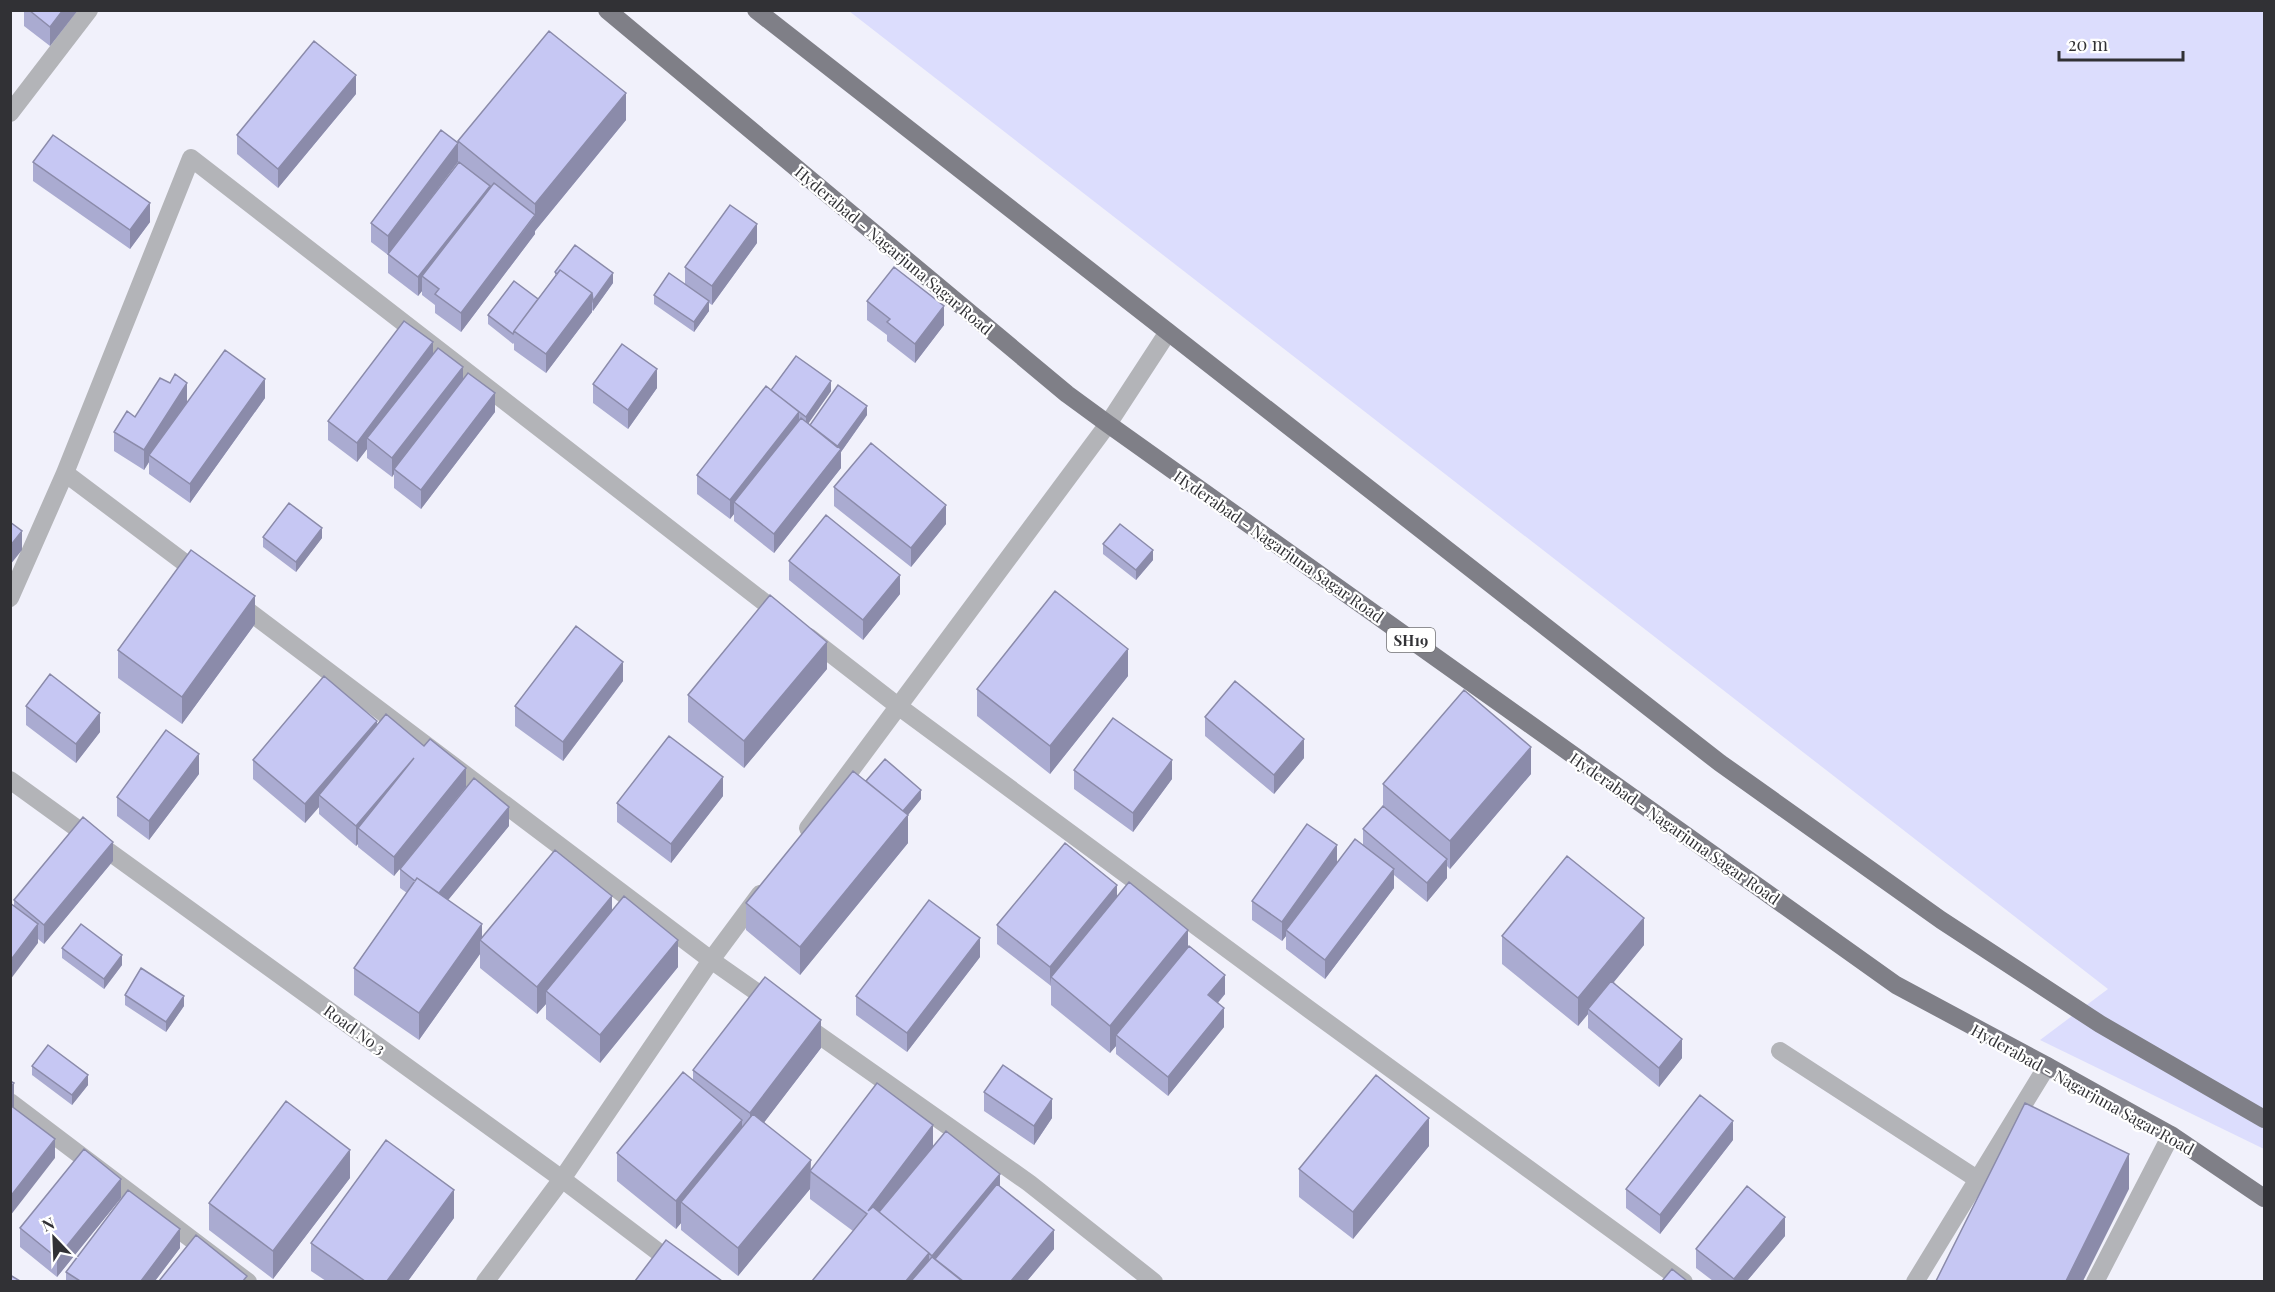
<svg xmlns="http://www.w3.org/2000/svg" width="2275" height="1292" font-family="'Playfair Display',serif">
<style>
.green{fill:#dcddfd}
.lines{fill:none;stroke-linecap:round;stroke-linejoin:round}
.service{stroke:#b3b4b8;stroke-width:18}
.minor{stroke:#b3b4b8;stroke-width:18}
.primary{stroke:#7f7f87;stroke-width:18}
.wall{fill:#aaabd1;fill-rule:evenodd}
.shaded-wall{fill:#8b8baa}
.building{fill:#c6c7f3;stroke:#8b8baa;stroke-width:1.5}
.labels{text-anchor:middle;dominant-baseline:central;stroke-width:4.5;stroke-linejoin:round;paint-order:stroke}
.shield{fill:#fff;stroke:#6f6f72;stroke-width:1.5}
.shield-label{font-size:15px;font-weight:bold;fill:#313135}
.street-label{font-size:16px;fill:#313135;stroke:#fff}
</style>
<rect width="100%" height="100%" fill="#f1f1fb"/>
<path class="green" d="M 849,11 L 2264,11 L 2264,1149 L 2040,1040 L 2108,989 Z"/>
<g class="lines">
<path class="service" d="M 1780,1051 L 1977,1179
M 1915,1282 L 2047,1066"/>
<path class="minor" d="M 10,113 L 89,10
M 65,473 L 201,575
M 10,598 L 65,473 L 191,158 L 782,616
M 235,601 L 711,960 L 775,1005
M 809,637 L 898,706 L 1310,1010 L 1684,1282
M 10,780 L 562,1179 L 698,1282
M 808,828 L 1108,424 L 1168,332
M 803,1024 L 1029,1183 L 1154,1282
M 10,1102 L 248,1282
M 485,1282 L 562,1179 L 711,960 L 760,894
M 2095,1282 L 2171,1135"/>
<path class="primary" d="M 607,10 L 1067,394 L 1108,424 L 1896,985 L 2047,1066 L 2171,1135 L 2264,1198
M 756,10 L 1720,763 L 1941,920 L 2100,1024 L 2264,1119"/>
</g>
<path class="wall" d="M 24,10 L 78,10 L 50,46 L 24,26 Z
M 356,94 L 278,188 L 237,154 L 237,135 Z
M 626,120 L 535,231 L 535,234 L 461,332 L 435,313 L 435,305 L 422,295 L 422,291 L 418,296 L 388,273 L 388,255 L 371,242 L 371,223 L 458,143 L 458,141 ZM 458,162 L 458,164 L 417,216 Z
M 33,162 L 150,222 L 130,249 L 33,181 Z
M 757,243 L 712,305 L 709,303 L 709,311 L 694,332 L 654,304 L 654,295 L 685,284 L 685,267 Z
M 555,272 L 613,283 L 593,311 L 592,310 L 592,312 L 546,373 L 514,350 L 514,343 L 513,344 L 488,324 L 488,315 L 538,299 L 555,276 Z
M 867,301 L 944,325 L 915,363 L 887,341 L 887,335 L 867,320 Z
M 433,353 L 463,379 L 495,412 L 421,509 L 394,488 L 394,474 L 392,477 L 367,458 L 367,449 L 357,462 L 328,440 L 328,421 Z
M 593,384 L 657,388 L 628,429 L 593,403 Z
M 771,390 L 831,391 L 808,423 L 810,425 L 867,415 L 841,452 L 841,468 L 774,553 L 734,521 L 734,514 L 730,519 L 697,494 L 697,475 Z
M 265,398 L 190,503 L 149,474 L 149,462 L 144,470 L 114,451 L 114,432 L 135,417 L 187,402 Z
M 834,487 L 946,524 L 911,567 L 834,506 Z
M 263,537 L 322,538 L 296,572 L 263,547 Z
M 1103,544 L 1153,560 L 1136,580 L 1103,554 Z
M 789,561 L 900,594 L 863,640 L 789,580 Z
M 255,624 L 182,724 L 118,678 L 118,650 Z
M 827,669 L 744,768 L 688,722 L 688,695 Z
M 1128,676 L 1050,774 L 977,716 L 977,689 Z
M 623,681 L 563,761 L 515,726 L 515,706 Z
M 26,706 L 100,732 L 76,763 L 26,725 Z
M 1205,717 L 1304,758 L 1274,794 L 1205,736 Z
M 377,725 L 466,787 L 394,876 L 358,847 L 358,844 L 356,846 L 319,814 L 319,807 L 305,823 L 253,779 L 253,760 Z
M 1074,770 L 1172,779 L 1133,832 L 1074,789 Z
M 199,774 L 149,840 L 117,816 L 117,797 Z
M 1531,774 L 1450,869 L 1447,866 L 1447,878 L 1427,902 L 1394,875 L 1394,888 L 1325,979 L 1286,949 L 1286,936 L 1282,941 L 1252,920 L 1252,901 L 1337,863 L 1363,844 L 1363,829 L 1383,806 L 1383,784 Z
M 723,796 L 671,863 L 617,822 L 617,803 Z
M 921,799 L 908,815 L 908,843 L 800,975 L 746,930 L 746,903 Z
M 509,826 L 448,900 L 482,938 L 612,911 L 678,967 L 600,1063 L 546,1019 L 546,1004 L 537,1014 L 480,968 L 480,954 L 419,1040 L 354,995 L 354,968 L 407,893 L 400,888 L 400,869 Z
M 113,861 L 44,944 L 38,939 L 38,943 L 14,906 L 14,900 Z
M 1117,896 L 1188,946 L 1225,994 L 1218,1003 L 1224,1027 L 1168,1096 L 1116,1054 L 1116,1046 L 1110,1053 L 1051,1005 L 1051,986 L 997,944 L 997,925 Z
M 1502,936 L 1644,945 L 1614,982 L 1682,1058 L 1659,1087 L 1588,1028 L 1588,1014 L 1578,1026 L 1502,964 Z
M 62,948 L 122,965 L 104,989 L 62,958 Z
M 980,957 L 907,1052 L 856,1015 L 856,996 Z
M 125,995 L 184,1006 L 166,1032 L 125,1005 Z
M 821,1048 L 764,1122 L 811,1170 L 933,1147 L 1000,1186 L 1054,1249 L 1027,1281 L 812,1281 L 853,1231 L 810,1199 L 810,1189 L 738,1276 L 681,1230 L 681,1223 L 676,1229 L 617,1181 L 617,1153 L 693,1081 L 693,1070 Z
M 32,1066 L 88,1085 L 72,1105 L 32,1075 Z
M 984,1092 L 1052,1118 L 1034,1145 L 984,1111 Z
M 1733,1140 L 1660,1234 L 1626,1208 L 1626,1189 Z
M 1429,1146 L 1353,1239 L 1299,1197 L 1299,1169 Z
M 350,1178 L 273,1279 L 209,1230 L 209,1203 Z
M 121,1198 L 57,1277 L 20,1247 L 20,1228 Z
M 454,1218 L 408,1281 L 326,1281 L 311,1271 L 311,1243 Z
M 1785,1236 L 1747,1281 L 1713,1281 L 1696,1268 L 1696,1249 Z
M 180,1248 L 155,1281 L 66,1281 L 66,1272 Z"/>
<path class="shaded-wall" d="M 63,10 L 78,10 L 50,46 L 50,27 Z
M 356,75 L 356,94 L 278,188 L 278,169 Z
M 626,93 L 626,120 L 535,231 L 535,234 L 461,332 L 461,313 L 535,216 L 535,204 Z
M 458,143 L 458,162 L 388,255 L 388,236 Z
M 490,186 L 490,205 L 422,276 L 422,291 L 418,296 L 418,277 Z
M 150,203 L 150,222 L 130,249 L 130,230 Z
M 757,224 L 757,243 L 712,305 L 712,286 Z
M 613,273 L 613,283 L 593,311 L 593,301 Z
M 592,293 L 592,312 L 546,373 L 546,354 Z
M 709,301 L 709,311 L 694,332 L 694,322 Z
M 944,306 L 944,325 L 915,363 L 915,344 Z
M 433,342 L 433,361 L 367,438 L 367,449 L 357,462 L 357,443 Z
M 463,367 L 463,386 L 394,469 L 394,474 L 392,477 L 392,458 Z
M 657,369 L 657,388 L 628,429 L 628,410 Z
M 265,379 L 265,398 L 190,503 L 190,484 Z
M 831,381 L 831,391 L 806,427 L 806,417 Z
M 187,383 L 187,402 L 149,455 L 149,462 L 144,470 L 144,450 Z
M 495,393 L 495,412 L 421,509 L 421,490 Z
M 867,406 L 867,415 L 841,452 L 841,468 L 774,553 L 774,534 Z
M 799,412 L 799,431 L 734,502 L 734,514 L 730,519 L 730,500 Z
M 946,505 L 946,524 L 911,567 L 911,548 Z
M 322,528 L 322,538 L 296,572 L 296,562 Z
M 22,531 L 22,550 L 10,565 L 10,546 Z
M 1153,550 L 1153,560 L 1136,580 L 1136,570 Z
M 900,575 L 900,594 L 863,640 L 863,620 Z
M 255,596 L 255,624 L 182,724 L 182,697 Z
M 827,642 L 827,669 L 744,768 L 744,741 Z
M 1128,649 L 1128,676 L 1050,774 L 1050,746 Z
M 623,662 L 623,681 L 563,761 L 563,742 Z
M 100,713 L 100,732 L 76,763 L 76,744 Z
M 377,721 L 377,740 L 319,795 L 319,807 L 305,823 L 305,804 Z
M 1304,739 L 1304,758 L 1274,794 L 1274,775 Z
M 1531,747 L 1531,774 L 1450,869 L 1450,841 Z
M 199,754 L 199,774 L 149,840 L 149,821 Z
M 414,758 L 358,828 L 358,844 L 356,846 L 356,826 Z
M 1172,760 L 1172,779 L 1133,832 L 1133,813 Z
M 466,768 L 466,787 L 394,876 L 394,857 Z
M 723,777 L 723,796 L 671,863 L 671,844 Z
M 921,790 L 921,799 L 908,815 L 908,843 L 800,975 L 800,947 L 896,819 Z
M 509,807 L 509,826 L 435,916 L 435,897 Z
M 113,842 L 113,861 L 44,944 L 44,925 Z
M 1337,845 L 1337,864 L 1286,930 L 1286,936 L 1282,941 L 1282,922 Z
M 1447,859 L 1447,878 L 1427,902 L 1427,883 Z
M 1394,869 L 1394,888 L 1325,979 L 1325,960 Z
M 1117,885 L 1117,905 L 1051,977 L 1050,986 L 1050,967 Z
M 612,896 L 612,924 L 546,991 L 546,1004 L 537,1014 L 537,987 Z
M 1644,918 L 1644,945 L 1590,1011 L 1588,1009 L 1588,1014 L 1578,1026 L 1578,998 Z
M 38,924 L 38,943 L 10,980 L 10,961 Z
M 482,924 L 482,942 L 480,940 L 480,954 L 419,1040 L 419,1013 Z
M 1188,930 L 1188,958 L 1116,1035 L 1116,1046 L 1110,1053 L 1110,1026 Z
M 980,938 L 980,957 L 907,1052 L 907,1033 Z
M 678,940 L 678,967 L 600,1063 L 600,1035 Z
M 122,955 L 122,965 L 104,989 L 104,979 Z
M 1225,975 L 1225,994 L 1208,1014 L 1208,995 Z
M 184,996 L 184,1006 L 166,1032 L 166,1022 Z
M 1224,1008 L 1224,1027 L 1168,1096 L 1168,1077 Z
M 821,1020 L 821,1048 L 750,1141 L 750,1113 Z
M 1682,1039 L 1682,1058 L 1659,1087 L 1659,1068 Z
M 88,1075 L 88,1085 L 72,1105 L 72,1095 Z
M 14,1083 L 14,1111 L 10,1116 L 10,1088 Z
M 1052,1099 L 1052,1118 L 1034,1145 L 1034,1126 Z
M 1429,1118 L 1429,1146 L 1353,1239 L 1353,1212 Z
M 742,1120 L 742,1148 L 681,1202 L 681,1223 L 676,1229 L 676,1201 Z
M 1733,1121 L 1733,1140 L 1660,1234 L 1660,1215 Z
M 933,1125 L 933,1153 L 884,1217 L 868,1211 Z
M 55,1139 L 55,1158 L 10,1216 L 10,1197 Z
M 350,1150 L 350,1178 L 273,1279 L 273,1251 Z
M 2129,1154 L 2129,1189 L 2083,1281 L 2066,1281 Z
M 811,1160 L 810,1189 L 738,1276 L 738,1248 Z
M 1000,1174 L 1000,1193 L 932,1275 L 932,1256 Z
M 121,1179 L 121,1198 L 57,1277 L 57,1258 Z
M 454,1190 L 454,1218 L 408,1281 L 387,1281 Z
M 1785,1217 L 1785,1236 L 1747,1281 L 1734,1281 L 1734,1279 Z
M 180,1229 L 180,1248 L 155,1281 L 141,1281 Z
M 1054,1230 L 1054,1249 L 1027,1281 L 1011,1281 Z
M 929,1253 L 929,1280 L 928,1281 L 906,1281 Z"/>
<path class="building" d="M 29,10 L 63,10 L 50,27 Z
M 549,31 L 626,93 L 535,204 L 458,141 Z
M 314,41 L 356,75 L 278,169 L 237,135 Z
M 441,130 L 458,143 L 388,236 L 371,223 Z
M 53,135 L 150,203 L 130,230 L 33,162 Z
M 459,162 L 490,186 L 418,277 L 388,254 Z
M 494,183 L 535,215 L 461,313 L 435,294 L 439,289 L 422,276 Z
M 730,205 L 757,224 L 712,286 L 685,267 Z
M 575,245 L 613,273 L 593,301 L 592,293 L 560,270 L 557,274 L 555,272 Z
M 894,267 L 944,306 L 915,344 L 887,322 L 890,319 L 867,301 Z
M 560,270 L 592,293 L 546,354 L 514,331 Z
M 669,273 L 709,301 L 694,322 L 654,295 Z
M 514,281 L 538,299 L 514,331 L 513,334 L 488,315 Z
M 404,321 L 433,342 L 357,443 L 328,421 Z
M 622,344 L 657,369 L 628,410 L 593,384 Z
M 438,348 L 463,367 L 392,458 L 367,438 Z
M 225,350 L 265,379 L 190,484 L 149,455 Z
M 796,356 L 831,381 L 806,417 L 771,390 Z
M 468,373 L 495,393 L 421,490 L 394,469 Z
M 175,374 L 187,383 L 144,450 L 114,432 L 127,411 L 135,417 L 160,378 L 170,383 Z
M 838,385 L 867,406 L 837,447 L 810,425 Z
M 766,386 L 799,412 L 730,500 L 697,475 Z
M 801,418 L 841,449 L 774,534 L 734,502 Z
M 871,443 L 946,505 L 911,548 L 834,487 Z
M 289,503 L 322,528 L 296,562 L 263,537 Z
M 826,515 L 900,575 L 863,620 L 789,561 Z
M 10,522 L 22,531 L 10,546 Z
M 1120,524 L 1153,550 L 1136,570 L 1103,544 Z
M 191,550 L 255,596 L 182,697 L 118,650 Z
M 1055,591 L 1128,649 L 1050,746 L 977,689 Z
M 770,595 L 827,642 L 744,741 L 688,695 Z
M 576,626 L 623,662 L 563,742 L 515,706 Z
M 50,674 L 100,713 L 76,744 L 26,706 Z
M 324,676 L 377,721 L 305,804 L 253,760 Z
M 1235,681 L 1304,739 L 1274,775 L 1205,717 Z
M 1464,690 L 1531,747 L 1450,841 L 1383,784 Z
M 386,714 L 424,746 L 430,739 L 466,768 L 394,857 L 358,828 L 414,758 L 356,826 L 319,795 Z
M 1113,718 L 1172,760 L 1133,813 L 1074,770 Z
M 166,730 L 199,754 L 149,821 L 117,797 Z
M 669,736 L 723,777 L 671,844 L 617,803 Z
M 885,759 L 921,790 L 903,811 L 866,781 Z
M 853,771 L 908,815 L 800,947 L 746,903 Z
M 474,778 L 509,807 L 439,893 L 417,878 L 415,881 L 400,869 Z
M 1383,806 L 1447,859 L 1427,883 L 1363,829 Z
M 83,817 L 113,842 L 44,925 L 14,900 Z
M 1307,824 L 1337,845 L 1282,922 L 1252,901 Z
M 1355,839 L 1394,869 L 1325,960 L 1286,930 Z
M 1065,843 L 1117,885 L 1050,967 L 997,925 Z
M 555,850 L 612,896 L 537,987 L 480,940 Z
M 1567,856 L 1644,918 L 1578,998 L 1502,936 Z
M 417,878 L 482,924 L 419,1013 L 354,968 Z
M 1129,882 L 1188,930 L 1110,1026 L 1051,977 Z
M 624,896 L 678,940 L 600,1035 L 546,991 Z
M 929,900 L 980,938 L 907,1033 L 856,996 Z
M 10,903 L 38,924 L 10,961 Z
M 81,924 L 122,955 L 104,979 L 62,948 Z
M 1189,946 L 1225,975 L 1208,995 L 1224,1008 L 1168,1077 L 1116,1035 Z
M 141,968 L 184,996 L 166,1022 L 125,995 Z
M 765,977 L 821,1020 L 750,1113 L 693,1070 Z
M 1611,981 L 1682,1039 L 1659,1068 L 1588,1009 Z
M 48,1045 L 88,1075 L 72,1095 L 32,1066 Z
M 1003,1065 L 1052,1099 L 1034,1126 L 984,1092 Z
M 683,1072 L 742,1120 L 676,1201 L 617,1153 Z
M 1376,1075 L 1429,1118 L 1353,1212 L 1299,1169 Z
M 10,1081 L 14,1083 L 10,1088 Z
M 877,1083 L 933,1125 L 868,1211 L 873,1207 L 929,1253 L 906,1281 L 812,1281 L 867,1214 L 810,1171 Z
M 1700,1095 L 1733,1121 L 1660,1215 L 1626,1189 Z
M 286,1101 L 350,1150 L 273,1251 L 209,1203 Z
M 2025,1103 L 2129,1154 L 2066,1281 L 1936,1281 Z
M 10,1105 L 55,1139 L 10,1197 Z
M 753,1114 L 811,1160 L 738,1248 L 681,1202 Z
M 946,1131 L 1000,1174 L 932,1256 L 929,1253 L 879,1212 Z
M 386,1140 L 454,1190 L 387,1281 L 365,1281 L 311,1243 Z
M 84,1149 L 121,1179 L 57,1258 L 20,1228 Z
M 997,1184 L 1054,1230 L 1011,1281 L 963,1281 L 935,1259 Z
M 1747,1186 L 1785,1217 L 1734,1279 L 1696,1249 Z
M 128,1190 L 180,1229 L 141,1281 L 80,1281 L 66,1272 Z
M 196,1235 L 247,1276 L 243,1281 L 159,1281 Z
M 666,1240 L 722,1281 L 635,1281 Z
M 932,1257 L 962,1281 L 911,1281 Z
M 1672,1269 L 1687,1281 L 1662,1281 Z
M 10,1275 L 20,1281 L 10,1281 Z"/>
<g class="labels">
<rect class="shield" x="1387" y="628" width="48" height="24" rx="4.5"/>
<g class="shield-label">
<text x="1411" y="640">SH19</text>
</g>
<g class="street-label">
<text transform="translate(894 250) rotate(40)">Hyderabad - Nagarjuna Sagar Road</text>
<text transform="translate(1279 546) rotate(35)">Hyderabad - Nagarjuna Sagar Road</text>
<text transform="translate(1675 828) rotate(35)">Hyderabad - Nagarjuna Sagar Road</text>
<text transform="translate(355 1029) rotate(36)">Road No 3</text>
<text transform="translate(2083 1089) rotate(29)">Hyderabad - Nagarjuna Sagar Road</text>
</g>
</g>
<rect width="2275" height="1292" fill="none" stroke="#313135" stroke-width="24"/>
<g transform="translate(54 1238) rotate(337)" stroke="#ffffff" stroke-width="4.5" paint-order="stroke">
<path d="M0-4.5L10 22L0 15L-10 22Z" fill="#313135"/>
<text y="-9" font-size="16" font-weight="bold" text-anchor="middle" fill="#313135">N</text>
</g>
<path d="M2059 51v9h124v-9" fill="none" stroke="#313135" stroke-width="3"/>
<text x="2068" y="51" font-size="18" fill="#313135" stroke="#ffffff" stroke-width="4.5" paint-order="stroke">20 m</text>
</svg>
